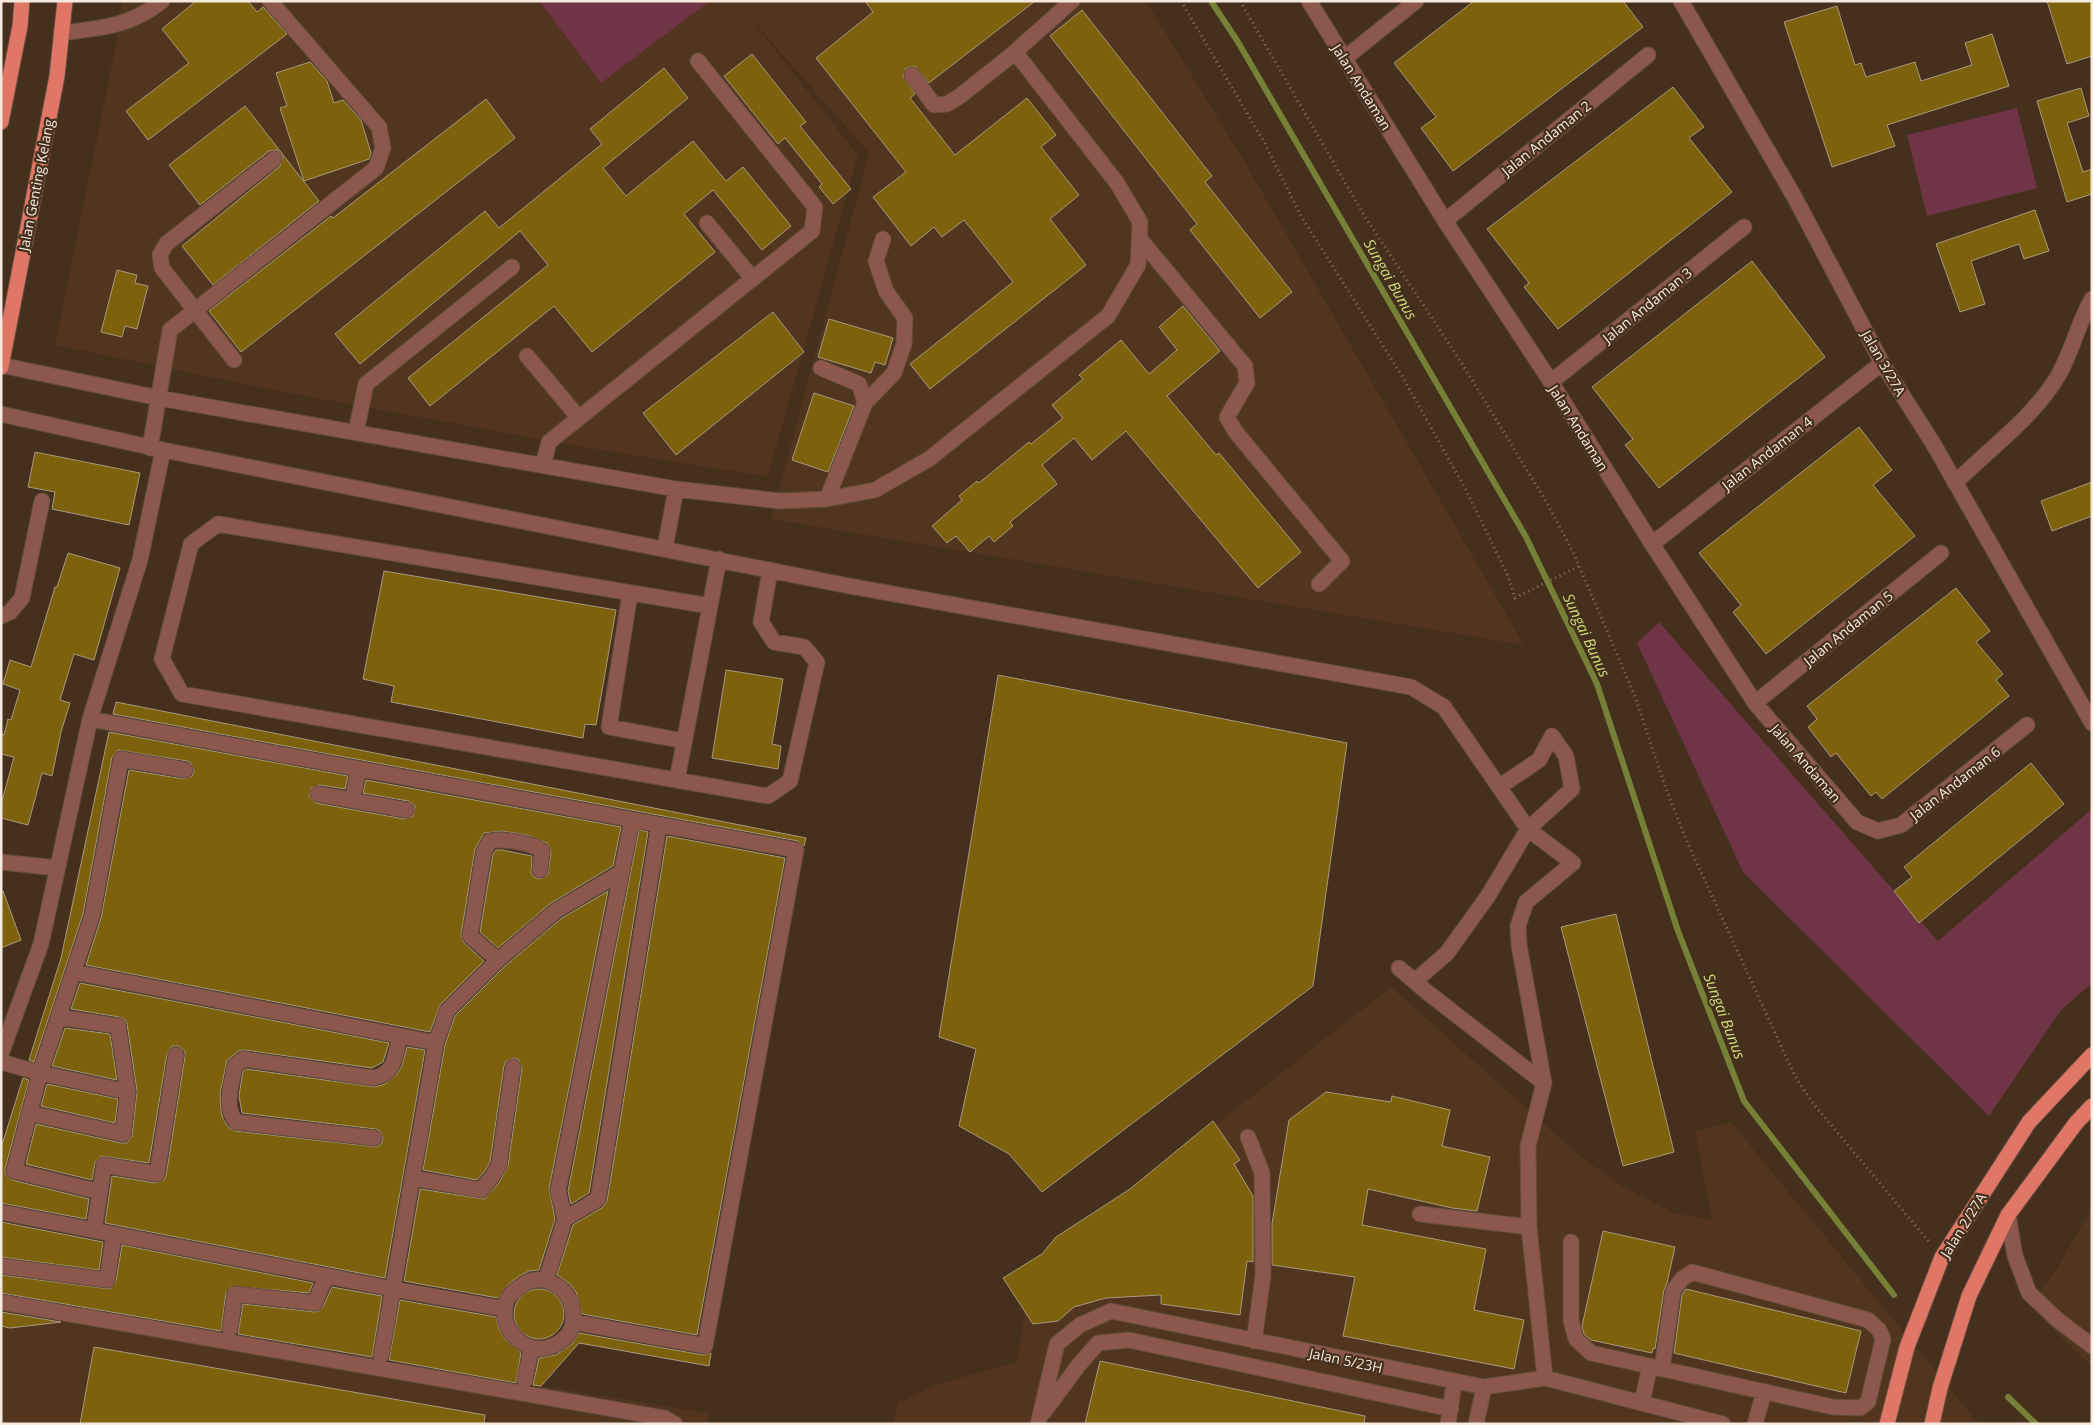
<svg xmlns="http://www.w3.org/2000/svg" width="2093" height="1425" font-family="'Open Sans',sans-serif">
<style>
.built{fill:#51351e}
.green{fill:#703447}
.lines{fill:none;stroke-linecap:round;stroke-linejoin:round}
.stream{stroke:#768036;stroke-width:6}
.building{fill:#7e610d;stroke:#a79a7c}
.minor-casing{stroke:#624d3c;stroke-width:17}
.major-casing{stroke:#624d3c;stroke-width:17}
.path{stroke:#877465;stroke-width:3;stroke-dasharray:1 4;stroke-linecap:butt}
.minor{stroke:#8c584e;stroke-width:15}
.major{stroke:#e07665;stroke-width:15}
.labels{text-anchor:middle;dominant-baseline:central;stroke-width:4.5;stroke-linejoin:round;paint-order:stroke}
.street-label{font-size:14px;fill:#f8e9de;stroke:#452f1d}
.water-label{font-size:15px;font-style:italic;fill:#cfdf78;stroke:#452f1d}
</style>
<rect width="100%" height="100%" fill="#452f1d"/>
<path class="built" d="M 122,1 L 1146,1 L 1243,159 L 1524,645 L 771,519 L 869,153 L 745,12 L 858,155 L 768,477 L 571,445 L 278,391 L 55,345 L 116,44 Z
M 1391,987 L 1581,1157 L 1624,1187 L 1674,1213 L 1712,1220 L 1695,1132 L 1731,1122 L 1979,1424 L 893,1424 L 898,1403 L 941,1383 L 1017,1362 L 1025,1311 L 1010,1286 Z
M 2092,1208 L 2092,1367 L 2029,1306 L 2057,1268 Z
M 94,1318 L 541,1386 L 709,1413 L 707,1424 L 1,1424 L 1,1326 L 10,1328 Z"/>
<path class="green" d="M 539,1 L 710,1 L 601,83 Z
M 2017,108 L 2037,188 L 1927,216 L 1907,135 Z
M 1659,622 L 1938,941 L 2092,809 L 2092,983 L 2061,1010 L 1989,1116 L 1743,872 L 1637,643 Z"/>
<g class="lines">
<path class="stream" d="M 1211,1 L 1238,42 L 1526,537 L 1597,684 L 1678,931 L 1744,1101 L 1894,1295
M 2008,1397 L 2036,1424"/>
</g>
<path class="building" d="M 196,1 L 248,1 L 257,12 L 263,7 L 287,34 L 148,140 L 126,111 L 189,63 L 162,29 Z
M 865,1 L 1035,1 L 929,83 L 915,66 L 906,68 L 903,76 L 915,94 L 910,98 L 955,155 L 1027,98 L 1056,135 L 1041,147 L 1079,195 L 1050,219 L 1086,265 L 930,389 L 910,364 L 1013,282 L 964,220 L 942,237 L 934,227 L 911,246 L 873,197 L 906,172 L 816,58 L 873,12 Z
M 1474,1 L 1623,1 L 1643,27 L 1453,171 L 1421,128 L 1436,117 L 1394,63 Z
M 2047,1 L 2092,1 L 2092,56 L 2067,64 Z
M 1837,6 L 1855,65 L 1861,63 L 1866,77 L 1915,62 L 1921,81 L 1972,65 L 1965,43 L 1992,34 L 2009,86 L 1887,125 L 1895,146 L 1832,167 L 1784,22 Z
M 1082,10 L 1212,176 L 1205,182 L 1292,292 L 1260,318 L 1190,230 L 1197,224 L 1050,36 Z
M 752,54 L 806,122 L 800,126 L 851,189 L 833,204 L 819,187 L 822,184 L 785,138 L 778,144 L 724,76 Z
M 310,62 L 327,81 L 334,103 L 343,100 L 361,120 L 371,153 L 369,159 L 304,181 L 280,108 L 287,106 L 276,73 Z
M 664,68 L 688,98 L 603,168 L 626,196 L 693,141 L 726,181 L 743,167 L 791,226 L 762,250 L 713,190 L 684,214 L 715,252 L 592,352 L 554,306 L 430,406 L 408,378 L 548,265 L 520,231 L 360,364 L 335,334 L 485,211 L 499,228 L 602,144 L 590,129 Z
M 1673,87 L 1704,127 L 1689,138 L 1732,192 L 1558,329 L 1524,287 L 1529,283 L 1487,229 Z
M 2081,88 L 2089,116 L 2067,123 L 2083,172 L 2092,169 L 2092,194 L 2067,202 L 2037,101 Z
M 486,99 L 515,138 L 241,352 L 209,311 L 331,216 L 333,218 Z
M 245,106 L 319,201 L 213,285 L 182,246 L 280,166 L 283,157 L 277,150 L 269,151 L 200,205 L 169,165 Z
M 2035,210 L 2049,251 L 2024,259 L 2019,244 L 1971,261 L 1985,304 L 1960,312 L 1936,244 Z
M 1752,261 L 1825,357 L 1659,488 L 1625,445 L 1633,439 L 1592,387 Z
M 117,270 L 137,275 L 135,283 L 148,286 L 137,329 L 125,326 L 122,337 L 101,332 Z
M 1183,306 L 1220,351 L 1167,396 L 1216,455 L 1219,453 L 1301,552 L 1258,588 L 1126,431 L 1092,460 L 1074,438 L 1042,465 L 1057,484 L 1010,522 L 1013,526 L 994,542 L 989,536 L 970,552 L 956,536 L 947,543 L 932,526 L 962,500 L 959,496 L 977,481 L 979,483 L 1029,442 L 1031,444 L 1063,418 L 1052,405 L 1083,379 L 1079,375 L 1121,340 L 1149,374 L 1177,350 L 1159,327 Z
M 773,312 L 804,352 L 676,455 L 643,413 Z
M 829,319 L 893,338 L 885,365 L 875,362 L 871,373 L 818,357 Z
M 814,393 L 854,406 L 828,472 L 792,460 Z
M 1859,427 L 1892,470 L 1873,485 L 1915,536 L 1766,654 L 1733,612 L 1741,605 L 1699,553 Z
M 35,452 L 140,473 L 129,525 L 52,509 L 55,492 L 28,487 Z
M 2092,482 L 2092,516 L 2052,531 L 2041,501 Z
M 68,553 L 120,568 L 94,660 L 74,654 L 60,700 L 70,703 L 61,732 L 52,776 L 42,773 L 28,825 L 1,818 L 1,805 L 14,757 L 1,754 L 1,734 L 4,735 L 8,719 L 11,720 L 20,690 L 3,684 L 10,660 L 31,667 L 55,587 L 57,587 Z
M 384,571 L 616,610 L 596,725 L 585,724 L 583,738 L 391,702 L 394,686 L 363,679 Z
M 1956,588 L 1990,631 L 1976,642 L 2003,674 L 1996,680 L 2009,696 L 1882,799 L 1876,792 L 1871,796 L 1836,753 L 1831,757 L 1808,727 L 1817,719 L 1807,706 Z
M 726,670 L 783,679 L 772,744 L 781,746 L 778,769 L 712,758 Z
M 998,675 L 1347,743 L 1313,986 L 1042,1192 L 1009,1154 L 959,1126 L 976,1049 L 939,1037 Z
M 116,702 L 806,838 L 804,846 L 798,841 L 113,714 Z
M 109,732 L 348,776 L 345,789 L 320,785 L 311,788 L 309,797 L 316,803 L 404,819 L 413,816 L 415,806 L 408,801 L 363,793 L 366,780 L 621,827 L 613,866 L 551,903 L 498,948 L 480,932 L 493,854 L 496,850 L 502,850 L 532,856 L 531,873 L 534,877 L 540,879 L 548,875 L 551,851 L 547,843 L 527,835 L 502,831 L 484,833 L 475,849 L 461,935 L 464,943 L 484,961 L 440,1005 L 430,1032 L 86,965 L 101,918 L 129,770 L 184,779 L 192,776 L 194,771 L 191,763 L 187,761 L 118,750 L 112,757 L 83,914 L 34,1062 L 29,1060 L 61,958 Z
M 2031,763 L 2064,804 L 1919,923 L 1894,891 L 1912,877 L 1904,867 Z
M 639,830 L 648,832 L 589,1193 L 571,1204 L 568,1191 Z
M 667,836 L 785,858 L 697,1335 L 582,1314 L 576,1292 L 570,1284 L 557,1275 L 573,1225 L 603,1207 L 607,1201 Z
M 3,891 L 21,940 L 1,948 L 1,892 Z
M 608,891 L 549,1189 L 555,1219 L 539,1270 L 529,1271 L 518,1277 L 510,1283 L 498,1298 L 404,1281 L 420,1189 L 484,1199 L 499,1183 L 508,1166 L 522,1068 L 519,1060 L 514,1058 L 506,1061 L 504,1066 L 490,1162 L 484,1172 L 477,1180 L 423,1170 L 445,1045 L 455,1016 L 504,967 L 562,918 Z
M 1616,914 L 1674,1152 L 1623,1166 L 1561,927 Z
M 80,983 L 389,1043 L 383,1062 L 372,1068 L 245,1050 L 239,1051 L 227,1060 L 220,1094 L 221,1110 L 223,1119 L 228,1127 L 235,1131 L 377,1147 L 381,1144 L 383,1139 L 380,1131 L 375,1129 L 242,1113 L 239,1096 L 243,1071 L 246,1069 L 375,1087 L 385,1084 L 397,1074 L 402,1066 L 407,1047 L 425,1050 L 385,1278 L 105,1223 L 112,1176 L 156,1183 L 164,1180 L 166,1176 L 185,1056 L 185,1051 L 178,1046 L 172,1046 L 167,1054 L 149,1163 L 101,1156 L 95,1163 L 92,1180 L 26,1164 L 36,1124 L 121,1143 L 127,1143 L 132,1136 L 137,1091 L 127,1024 L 124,1019 L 119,1017 L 71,1009 Z
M 65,1028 L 110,1034 L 117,1080 L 52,1066 Z
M 23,1078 L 29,1080 L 5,1169 L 5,1174 L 12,1180 L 89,1199 L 86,1219 L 1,1203 L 1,1148 Z
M 47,1084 L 118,1099 L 115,1123 L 41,1106 Z
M 1326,1092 L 1391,1102 L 1392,1096 L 1450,1110 L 1442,1146 L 1490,1157 L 1477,1211 L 1452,1208 L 1368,1189 L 1362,1225 L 1486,1249 L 1474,1310 L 1524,1320 L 1514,1369 L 1343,1336 L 1355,1277 L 1272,1265 L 1272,1224 L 1289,1120 Z
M 1213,1121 L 1240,1160 L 1234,1164 L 1253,1196 L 1253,1262 L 1247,1261 L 1240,1315 L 1161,1304 L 1161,1295 L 1106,1298 L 1074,1307 L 1058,1321 L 1033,1324 L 1003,1278 L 1042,1254 L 1056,1237 L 1130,1189 Z
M 1,1222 L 103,1242 L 99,1270 L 1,1257 Z
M 1603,1231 L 1675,1247 L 1667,1283 L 1664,1290 L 1655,1349 L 1653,1348 L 1652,1353 L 1591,1340 L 1584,1334 L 1582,1326 Z
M 122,1245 L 313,1283 L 309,1293 L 231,1286 L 226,1293 L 221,1331 L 1,1293 L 1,1275 L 110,1289 L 116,1281 Z
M 332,1287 L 382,1296 L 372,1357 L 238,1334 L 243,1304 L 315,1312 L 319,1311 L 323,1307 Z
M 1686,1289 L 1861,1331 L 1846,1393 L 1674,1353 L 1682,1295 Z
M514 1314a25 25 0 1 1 50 0a25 25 0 1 1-50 0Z
M 400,1300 L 496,1317 L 499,1329 L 506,1340 L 521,1353 L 516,1383 L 389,1360 Z
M 1,1312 L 61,1322 L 10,1328 L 1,1326 Z
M 579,1333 L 703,1355 L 711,1353 L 709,1366 L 579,1343 L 541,1386 L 533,1385 L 539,1358 L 556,1355 L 572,1344 Z
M 94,1347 L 485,1415 L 484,1424 L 80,1424 Z
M 1100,1361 L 1365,1416 L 1364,1424 L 1085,1424 Z"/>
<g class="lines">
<g class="minor-casing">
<path id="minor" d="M 1309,1 L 1445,221 L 1551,382 L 1652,544 L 1755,703 L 1857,822 L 1878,831 L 1901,825 L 2027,725
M 1681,1 L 1795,198 L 1882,363 L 1934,445 L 2092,723
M 61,33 C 101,28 129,27 162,1
M 1345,58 L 1416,1
M 912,75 L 934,105 L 947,104 L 960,96 L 1008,58 L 1072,1
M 1445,221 L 1648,55
M 707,223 L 753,279
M 1140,239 L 1245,366 L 1247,383 L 1227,417 L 1235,431 L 1342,561 L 1319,584
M 527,356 L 579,418
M 234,360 L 162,268 L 160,255 L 166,244 L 274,159
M 1,365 L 159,398 L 676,489 L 780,501 L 827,499 L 875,490 L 929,459 L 1108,316 L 1138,265 L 1140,222 L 1117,183 L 1015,52
M 821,368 L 859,384 L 865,403 L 827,499
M 1551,382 L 1744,227
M 865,403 L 894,373 L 904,344 L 905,318 L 886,291 L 876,261 L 883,239
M 1,414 L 163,450 L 844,585 L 1411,687 L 1444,707 L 1528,829 L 1488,896 L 1447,953 L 1415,981
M 356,432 L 366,384 L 512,267
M 150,448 L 170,330 L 376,168 L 383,148 L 379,127 L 270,1
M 543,465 L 549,442 L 812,231 L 815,207 L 698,61
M 1955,483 C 1989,449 2033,418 2058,376 C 2072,352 2078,323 2092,299
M 1652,544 L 1882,363
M 665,548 L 676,489
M 630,593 L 609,727 L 684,741
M 710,606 L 218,524 L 191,544 L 162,659 L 182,694 L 768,796 L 790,781 L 817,662 L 804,647 L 774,642 L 761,622 L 770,570
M 1,616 L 10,612 L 22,598 L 42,501
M 1755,703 L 1941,553
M 90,719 L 796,850 L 705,1346 L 573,1322
M 677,780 L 719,559
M 1499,787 L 1539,760 L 1552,736 L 1566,756 L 1572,789 L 1528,829 L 1573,863 L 1526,902 L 1518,926 L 1519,945 L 1544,1083 L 1528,1146 L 1529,1227 L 1545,1378
M 318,794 L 406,810
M 352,800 L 359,769
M 1,862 L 57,868
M 498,960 L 470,936 L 484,851 L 490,841 C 502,838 533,843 542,851 L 540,870
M 1399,968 L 1427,992 L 1544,1083
M 74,972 L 436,1043
M 1,1054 L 41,944 L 90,719 L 140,560 L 163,450
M 1,1062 L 40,1073 L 128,1092
M 29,1113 L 123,1134 L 128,1092 L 118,1026 L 58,1017
M 1248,1137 L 1262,1173 L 1263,1276 L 1254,1341
M 374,1138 L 236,1122 C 223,1106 232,1084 235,1065 L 244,1059 L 373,1078 C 396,1074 395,1055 400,1036
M 412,1178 L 481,1190 L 492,1177 L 499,1165 L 513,1067
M 100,1192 L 104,1165 L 157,1174 L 176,1055
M 1,1212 L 393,1289 L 505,1309
M 1420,1214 L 1529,1227
M 2008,1215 L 2015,1256 L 2029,1293 L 2059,1321 L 2092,1346
M 565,1219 L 598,1199 L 659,825
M 94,1230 L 100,1192 L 14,1171 L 40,1073 L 92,916 L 121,759 L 185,770
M 1571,1242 L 1571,1321 L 1576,1339 L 1591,1353 L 1833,1407 L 1860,1408 L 1868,1402 L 1883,1339 L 1879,1330 L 1868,1320 L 1692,1272 L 1682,1279 L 1673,1291 L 1662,1369
M 1,1266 L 107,1280 L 114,1234
M 546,1280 L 565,1219 L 558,1191 L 632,820
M 546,1280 C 550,1282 555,1284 559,1287 C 574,1297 579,1325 565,1338 C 527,1373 482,1313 517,1289 C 521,1286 526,1282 530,1281 C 535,1279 541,1280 546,1280 Z
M 1,1302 L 664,1418 L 675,1424
M 230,1329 L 235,1294 L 315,1303 L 326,1276
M 381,1356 L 436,1043 L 447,1011 L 498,960 L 557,910 L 622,872
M 525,1380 L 531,1349
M 1642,1402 L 1650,1366
M 1044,1412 L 1078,1366 L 1098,1343 L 1129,1340 L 1451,1409
M 1038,1424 L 1057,1344 L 1080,1325 L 1111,1311 L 1484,1387 L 1545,1378 L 1723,1424
M 1448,1424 L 1454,1383
M 1476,1424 L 1484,1387
M 1755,1424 L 1764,1392"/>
</g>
<g class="major-casing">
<path id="major" d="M 1,122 L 20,26 L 22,1
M 1,367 L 57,76 L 65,1
M 1887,1424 L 1907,1347 L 1942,1257 L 2029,1122 L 2092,1055
M 1932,1424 L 1940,1388 L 1969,1296 L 2008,1215 L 2076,1123 L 2092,1106"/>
</g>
<path class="path" d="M 1181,1 L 1264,142 L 1301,216 L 1402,376 L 1465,488 L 1508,576 L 1515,598 L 1579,566
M 1240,1 L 1365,217 L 1461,362 L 1547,503 L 1574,554 L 1634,694 L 1666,789 L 1688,844 L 1795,1076 L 1812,1102 L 1930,1243"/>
<use href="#minor" class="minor"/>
<use href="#major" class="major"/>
</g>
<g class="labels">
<g class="street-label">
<text transform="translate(1362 87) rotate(58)">Jalan Andaman</text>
<text transform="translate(1546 138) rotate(-39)">Jalan Andaman 2</text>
<text transform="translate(36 185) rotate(-79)">Jalan Genting Kelang</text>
<text transform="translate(1647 305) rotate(-39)">Jalan Andaman 3</text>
<text transform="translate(1884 363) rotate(60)">Jalan 3/27A</text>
<text transform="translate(1579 428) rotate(58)">Jalan Andaman</text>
<text transform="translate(1767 453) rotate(-38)">Jalan Andaman 4</text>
<text transform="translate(1848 628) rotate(-39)">Jalan Andaman 5</text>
<text transform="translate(1806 763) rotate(49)">Jalan Andaman</text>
<text transform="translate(1955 783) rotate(-38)">Jalan Andaman 6</text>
<text transform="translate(1963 1225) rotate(-58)">Jalan 2/27A</text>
<text transform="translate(1346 1360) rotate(12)">Jalan 5/23H</text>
</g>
<g class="water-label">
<text transform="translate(1391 279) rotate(60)">Sungai Bunus</text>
<text transform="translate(1587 635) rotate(65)">Sungai Bunus</text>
<text transform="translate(1725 1016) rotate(69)">Sungai Bunus</text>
</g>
</g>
<rect width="2093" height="1425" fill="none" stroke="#f8e9de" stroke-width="5"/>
</svg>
